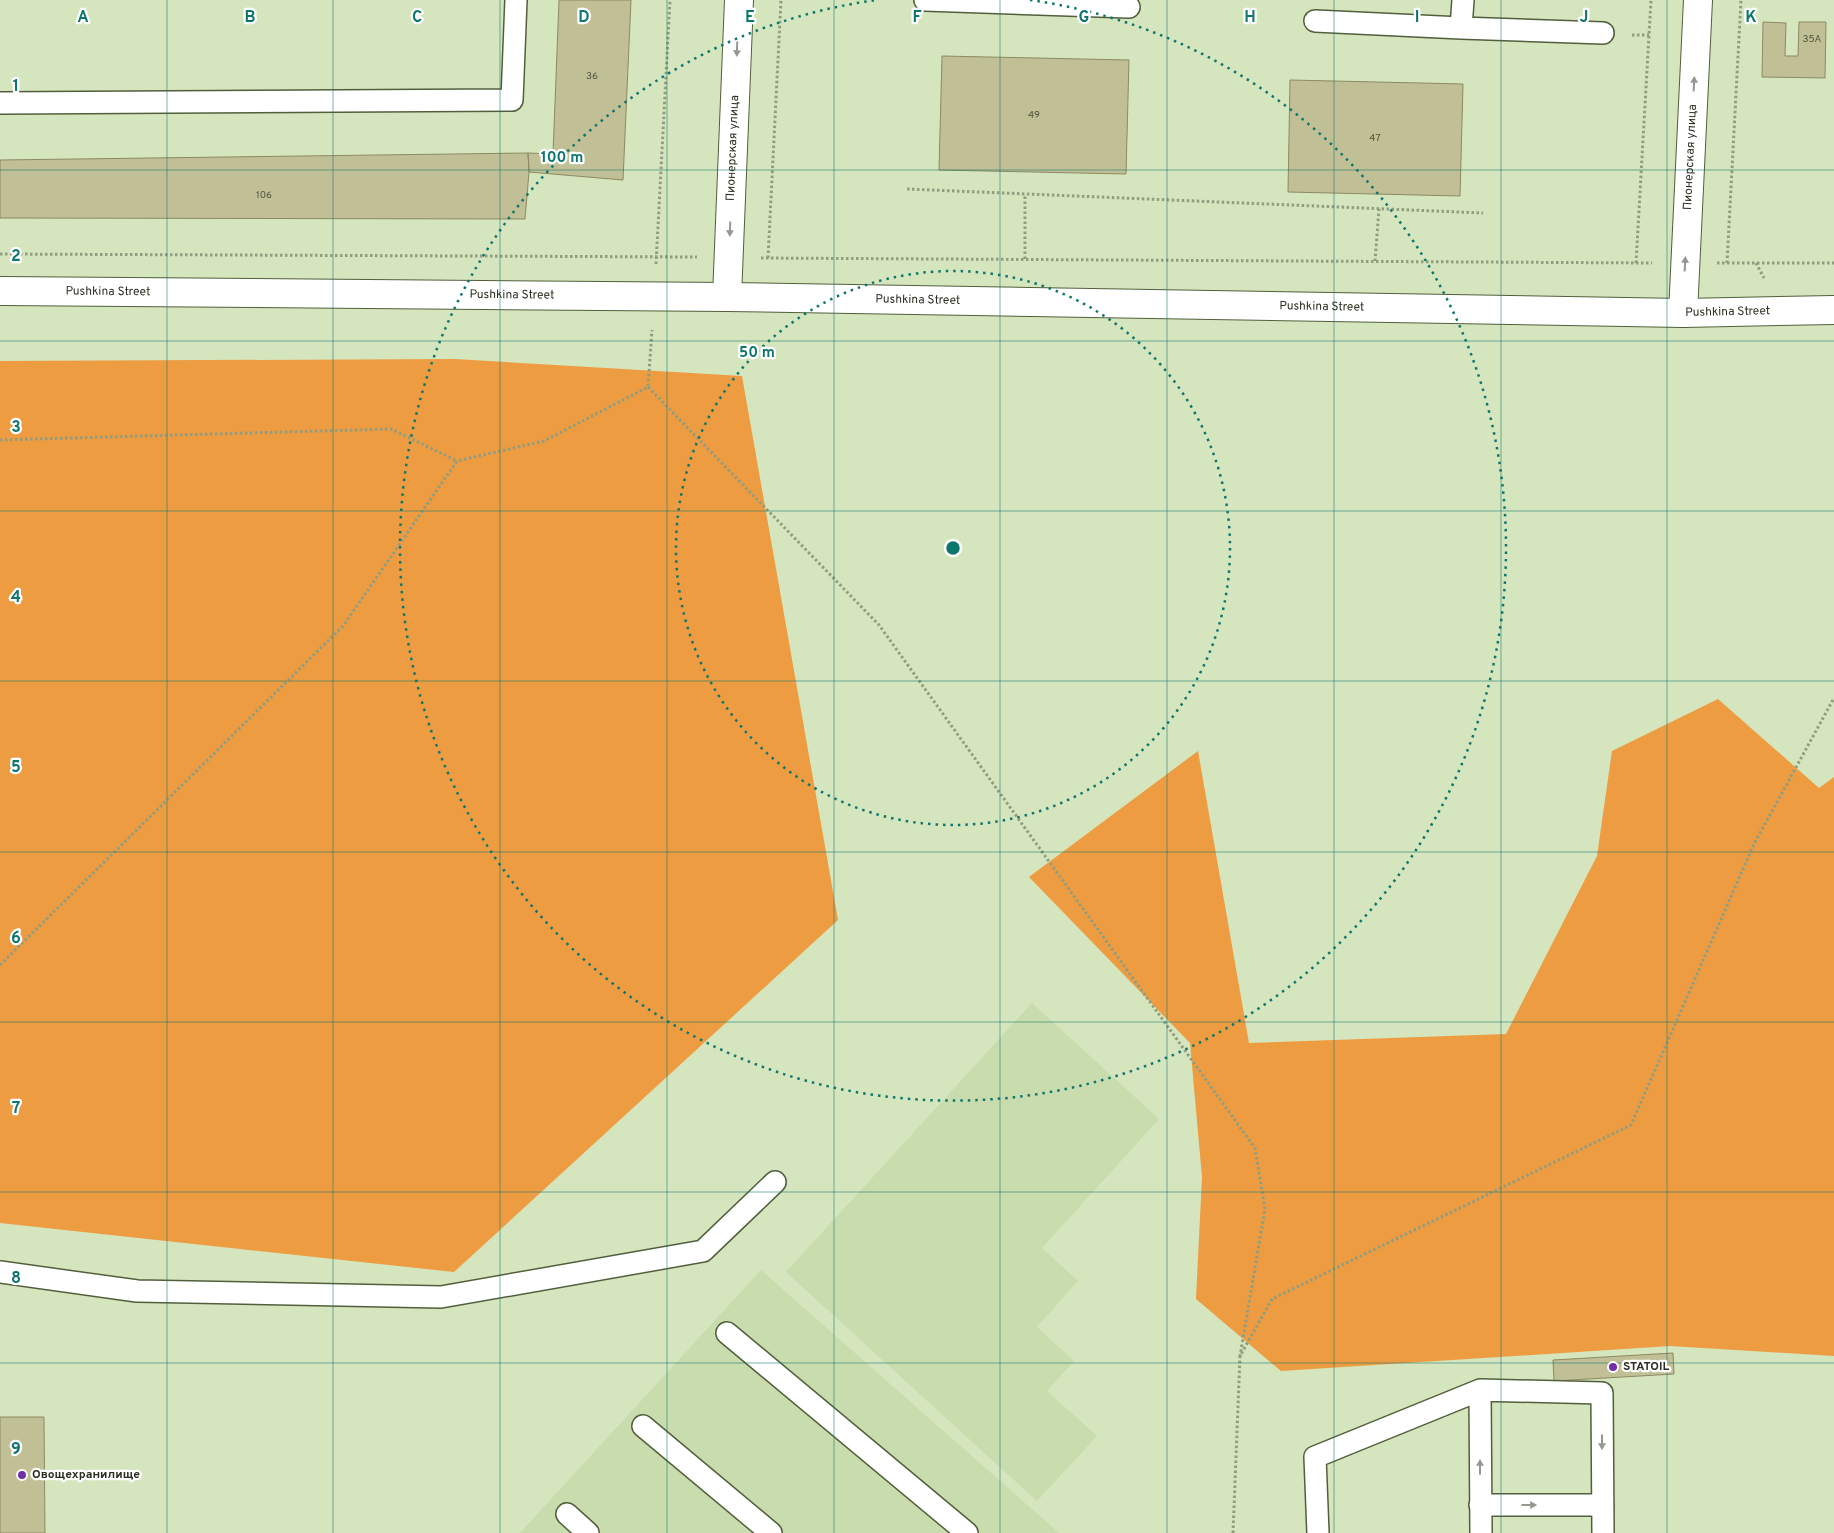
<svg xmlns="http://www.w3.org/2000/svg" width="1834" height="1533" font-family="Overpass,sans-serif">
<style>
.built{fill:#c9dcad}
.forest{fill:#ed9c42}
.building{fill:#c1bf95;stroke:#8c8a63}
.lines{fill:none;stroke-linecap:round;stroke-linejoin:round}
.lane-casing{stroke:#525f3c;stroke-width:24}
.street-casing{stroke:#525f3c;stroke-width:30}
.secondary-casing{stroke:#525f3c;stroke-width:30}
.path{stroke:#919d7f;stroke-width:3;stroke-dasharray:2.5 2.5;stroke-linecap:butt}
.lane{stroke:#fff;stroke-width:21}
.street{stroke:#fff;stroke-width:28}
.secondary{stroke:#fff;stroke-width:28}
.oneway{fill:#949890}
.grid{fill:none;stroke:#0f766e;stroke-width:1;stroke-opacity:0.55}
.ring{fill:none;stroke:#0f766e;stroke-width:2.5;stroke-dasharray:2.5 5}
.poi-dot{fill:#7131a6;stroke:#fff;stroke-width:2}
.labels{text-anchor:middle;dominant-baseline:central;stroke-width:4.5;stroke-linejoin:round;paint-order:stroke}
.number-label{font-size:10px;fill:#50543e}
.street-label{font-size:12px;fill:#2a3021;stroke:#fff}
.poi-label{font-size:12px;font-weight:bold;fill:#2a3021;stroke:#fff;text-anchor:start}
.grid-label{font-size:16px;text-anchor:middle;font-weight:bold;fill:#0f766e;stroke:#fff;stroke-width:4.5;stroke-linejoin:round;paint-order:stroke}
.centre{fill:#0f766e;stroke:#fff;stroke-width:2.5}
.ring-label{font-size:15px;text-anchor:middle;font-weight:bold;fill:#0f766e;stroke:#fff;stroke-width:4.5;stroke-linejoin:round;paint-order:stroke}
</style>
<rect width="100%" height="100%" fill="#d5e5bd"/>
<path class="built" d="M 1032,1003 L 1159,1119 L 1042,1248 L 1078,1281 L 1037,1327 L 1074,1361 L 1047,1391 L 1097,1436 L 1037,1501 L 786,1272 Z
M 761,1270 L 1059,1533 L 520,1533 Z"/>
<path class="forest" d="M 455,359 L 742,376 L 838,920 L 454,1272 L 0,1223 L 0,361 Z
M 1718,699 L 1819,788 L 1834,777 L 1834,1356 L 1670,1346 L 1281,1371 L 1196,1299 L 1202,1177 L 1190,1043 L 1029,877 L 1198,751 L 1249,1043 L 1506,1034 L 1597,856 L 1612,751 Z"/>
<path class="building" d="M 559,0 L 631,0 L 623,180 L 529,172 L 528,153 L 553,154 Z
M 1763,22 L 1786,23 L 1785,56 L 1798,56 L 1799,22 L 1826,22 L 1825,78 L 1762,77 Z
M 942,56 L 1129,60 L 1126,174 L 939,170 Z
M 1290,80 L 1463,84 L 1460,196 L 1288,192 Z
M 528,153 L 529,172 L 525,219 L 0,218 L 0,160 Z
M 1673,1353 L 1674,1374 L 1554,1381 L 1553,1360 Z
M 0,1417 L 44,1417 L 45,1533 L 0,1533 Z"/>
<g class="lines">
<g class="lane-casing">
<path id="lane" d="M 925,0 L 1129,7
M 1463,0 L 1461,28 L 1603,33
M 1315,21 L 1461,28
M 0,103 L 512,100 L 516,0
M 0,1272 L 137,1291 L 441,1297 L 703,1251 L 775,1182
M 727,1333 L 967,1533
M 1480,1390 L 1481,1533
M 643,1426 L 771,1533
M 1480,1505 L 1603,1505
M 567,1514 L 588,1533
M 1318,1533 L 1315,1457 L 1480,1390 L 1602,1393 L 1603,1533"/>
</g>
<g class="street-casing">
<g id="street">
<path id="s1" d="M 727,297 L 739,0"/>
<path id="s2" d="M 1683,313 L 1698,0"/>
</g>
</g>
<g class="secondary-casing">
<g id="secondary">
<path id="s3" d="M 0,291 L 727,297 L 1683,313 L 1834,310"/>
</g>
</g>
<path class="path" d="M 1632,35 L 1649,35
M 907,189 L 1483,213
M 0,254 L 697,257
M 761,258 L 1652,263
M 768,258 L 781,0
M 1025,259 L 1025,194
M 1375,261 L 1379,209
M 1636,263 L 1651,0
M 1717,263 L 1834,263
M 1727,263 L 1741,0
M 1756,263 L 1764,278
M 656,264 L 670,0
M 648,387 L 879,625 L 1255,1148 L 1265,1209 L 1240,1356
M 0,440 L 391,429 L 457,461
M 0,965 L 343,626 L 457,461 L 544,441 L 648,387 L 652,330
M 1233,1533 L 1240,1356 L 1272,1299 L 1631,1125 L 1754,844 L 1834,698"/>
<use href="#lane" class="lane"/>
<use href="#street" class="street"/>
<use href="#secondary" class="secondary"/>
</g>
<defs><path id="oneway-solid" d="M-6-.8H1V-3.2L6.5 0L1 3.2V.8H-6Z" transform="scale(1.25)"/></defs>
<g class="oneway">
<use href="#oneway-solid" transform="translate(737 49) rotate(92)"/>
<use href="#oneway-solid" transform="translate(1694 84) rotate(-87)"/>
<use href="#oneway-solid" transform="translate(730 229) rotate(92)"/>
<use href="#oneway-solid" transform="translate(1685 264) rotate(-87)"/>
<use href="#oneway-solid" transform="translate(1602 1442) rotate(90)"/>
<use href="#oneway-solid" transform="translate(1480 1467) rotate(-90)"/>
<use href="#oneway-solid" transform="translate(1529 1505)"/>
</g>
<path class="grid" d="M 167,0 L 167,1533M 333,0 L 333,1533M 500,0 L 500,1533M 667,0 L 667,1533M 834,0 L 834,1533M 1000,0 L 1000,1533M 1167,0 L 1167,1533M 1334,0 L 1334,1533M 1501,0 L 1501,1533M 1667,0 L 1667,1533M 0,170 L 1834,170M 0,341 L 1834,341M 0,511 L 1834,511M 0,681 L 1834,681M 0,852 L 1834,852M 0,1022 L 1834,1022M 0,1192 L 1834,1192M 0,1363 L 1834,1363"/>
<g class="ring">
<circle cx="953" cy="548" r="277"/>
<path d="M1030 0A553 553 0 1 1 876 0"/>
</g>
<g class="poi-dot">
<circle cx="1613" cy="1367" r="5"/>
<circle cx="22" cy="1475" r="5"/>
</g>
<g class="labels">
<g class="number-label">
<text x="1812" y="39">35А</text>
<text x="592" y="76">36</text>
<text x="1034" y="115">49</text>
<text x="1375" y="138">47</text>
<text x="264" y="195">106</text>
</g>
<g class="street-label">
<text stroke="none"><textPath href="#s1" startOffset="149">Пионерская улица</textPath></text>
<text stroke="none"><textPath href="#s2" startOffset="156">Пионерская улица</textPath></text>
<text stroke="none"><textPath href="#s3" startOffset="108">Pushkina Street</textPath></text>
<text stroke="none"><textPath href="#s3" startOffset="512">Pushkina Street</textPath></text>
<text stroke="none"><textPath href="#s3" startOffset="918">Pushkina Street</textPath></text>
<text stroke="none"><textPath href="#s3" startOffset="1322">Pushkina Street</textPath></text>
<text stroke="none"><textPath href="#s3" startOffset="1728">Pushkina Street</textPath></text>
</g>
<g class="poi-label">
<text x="1623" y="1367">STATOIL</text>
<text x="32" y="1475">Овощехранилище</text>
</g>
</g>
<g class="grid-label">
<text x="83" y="22">A</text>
<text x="250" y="22">B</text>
<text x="417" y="22">C</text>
<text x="584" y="22">D</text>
<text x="750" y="22">E</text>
<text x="917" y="22">F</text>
<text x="1084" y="22">G</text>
<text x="1250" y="22">H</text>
<text x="1417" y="22">I</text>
<text x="1584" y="22">J</text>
<text x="1751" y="22">K</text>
<text x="16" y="91">1</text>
<text x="16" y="261">2</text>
<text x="16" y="432">3</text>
<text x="16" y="602">4</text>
<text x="16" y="772">5</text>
<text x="16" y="943">6</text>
<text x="16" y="1113">7</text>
<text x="16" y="1283">8</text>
<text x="16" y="1454">9</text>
</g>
<circle cx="953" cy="548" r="8" class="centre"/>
<g class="ring-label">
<text x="562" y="162">100 m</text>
<text x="757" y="357">50 m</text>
</g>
</svg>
